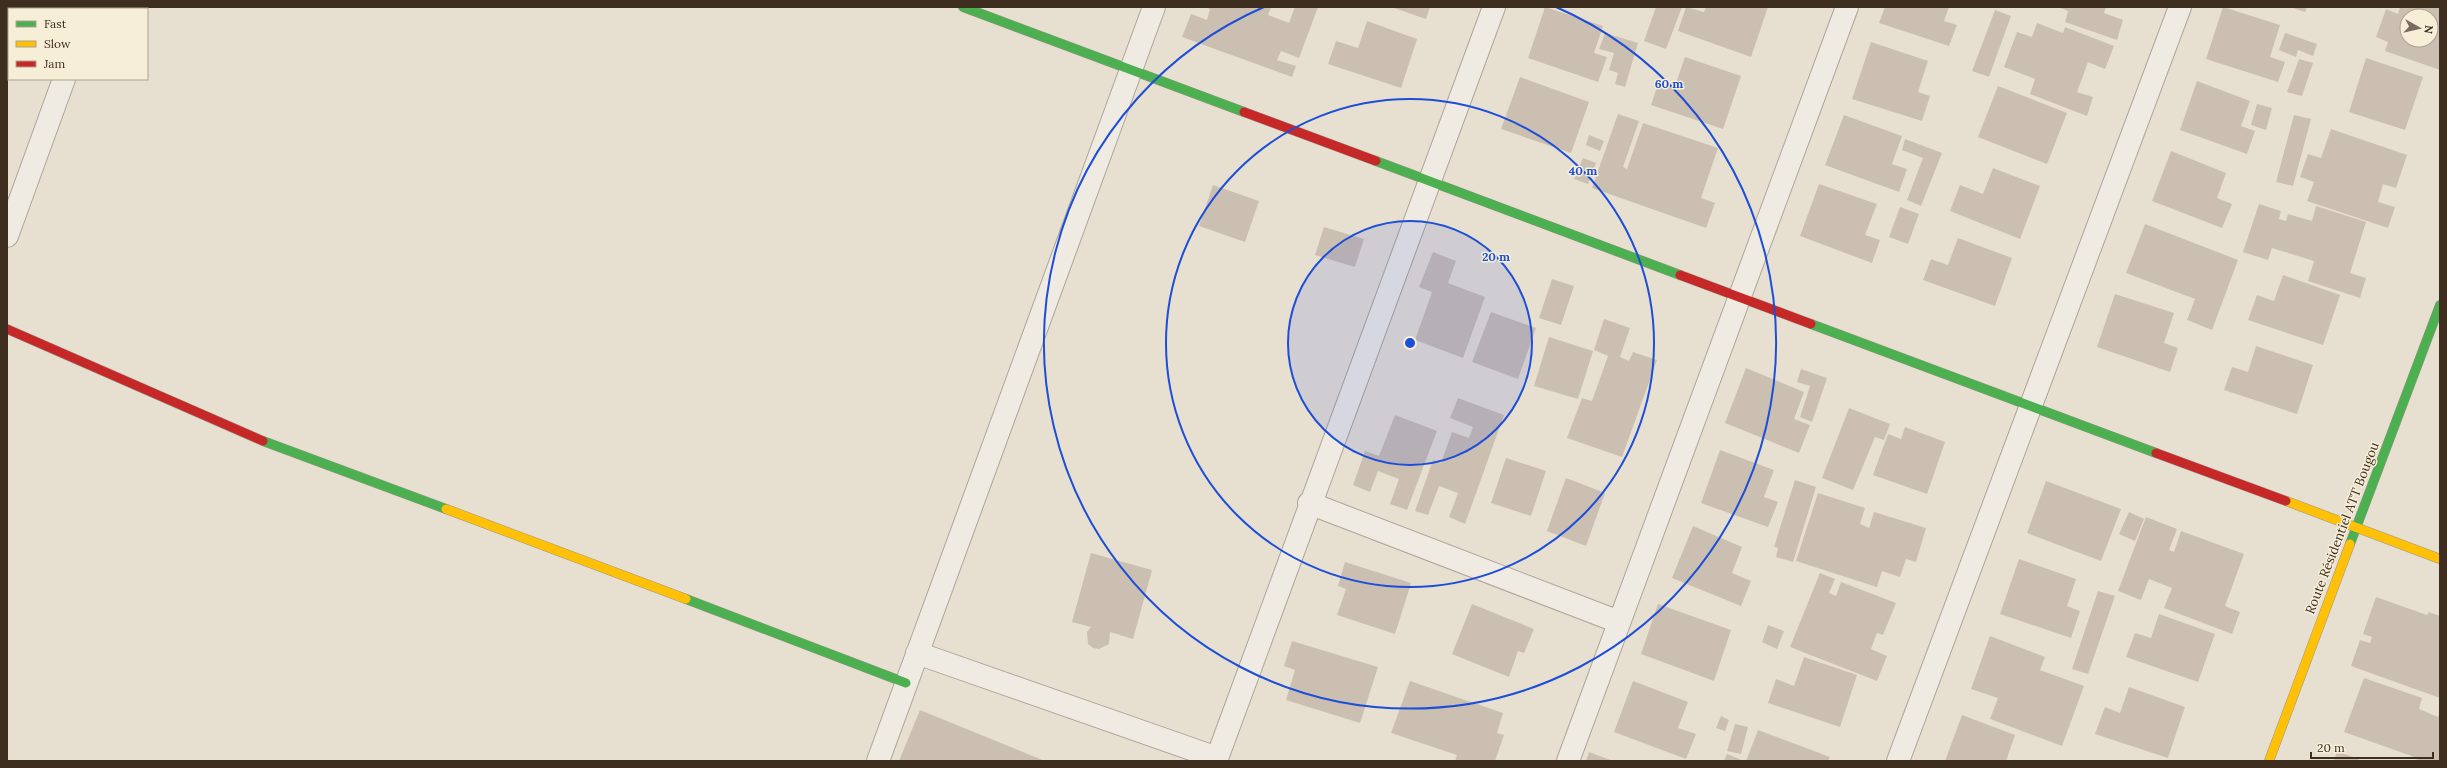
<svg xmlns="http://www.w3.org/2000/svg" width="2447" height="768" font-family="Lora,serif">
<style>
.building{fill:#cbbfb2;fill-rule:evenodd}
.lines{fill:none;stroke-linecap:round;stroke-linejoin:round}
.street-casing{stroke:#ada599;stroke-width:24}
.fast-casing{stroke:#9c958a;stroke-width:10}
.slow-casing{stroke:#9c958a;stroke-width:10}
.jam-casing{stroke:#9c958a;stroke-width:10}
.street{stroke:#efebe3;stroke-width:22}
.fast{stroke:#4caf50;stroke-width:9}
.slow{stroke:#ffc107;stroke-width:9}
.jam{stroke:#c62828;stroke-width:9}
.ring{fill:none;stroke:#1d4ed8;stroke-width:2}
.labels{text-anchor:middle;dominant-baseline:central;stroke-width:3;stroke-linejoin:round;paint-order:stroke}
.street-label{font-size:13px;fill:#3d2e20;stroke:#f7eed8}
.centre{fill:#1d4ed8;stroke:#f7eed8;stroke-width:2}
.ring-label{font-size:12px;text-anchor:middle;font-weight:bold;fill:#1d4ed8;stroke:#f7eed8;stroke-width:3;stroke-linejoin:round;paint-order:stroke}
</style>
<rect width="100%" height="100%" fill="#e7e0d1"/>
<path class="building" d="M 1205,7 L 1271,7 L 1268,15 L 1289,23 L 1295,7 L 1318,7 L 1299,58 L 1281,51 L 1277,60 L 1296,66 L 1292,77 L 1182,37 L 1191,14 L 1207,20 L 1210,9 Z
M 1391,7 L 1430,7 L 1426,19 Z
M 1545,7 L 1603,26 L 1594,53 L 1607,57 L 1598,82 L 1528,58 Z
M 1656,7 L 1682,7 L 1666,49 L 1644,41 Z
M 1686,7 L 1704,12 L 1706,7 L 1768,7 L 1751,57 L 1678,31 Z
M 1885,7 L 1949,7 L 1944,21 L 1957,25 L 1949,46 L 1879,23 Z
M 2058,7 L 2106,7 L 2104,13 L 2123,20 L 2117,40 L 2065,22 L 2068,11 Z
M 2223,7 L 2280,25 L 2270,57 L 2285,62 L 2278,82 L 2206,59 Z
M 2290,7 L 2307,7 L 2305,12 Z
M 2400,7 L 2440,7 L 2440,70 L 2385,51 L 2388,42 L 2376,37 L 2386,9 L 2398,14 ZM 2407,16 L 2431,16 L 2431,40 L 2407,40 Z
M 1995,10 L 2011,16 L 1989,77 L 1972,71 Z
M 1367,21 L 1417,39 L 1401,88 L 1328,64 L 1336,41 L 1358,48 Z
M 2037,23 L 2063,33 L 2065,27 L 2114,46 L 2105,69 L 2088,62 L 2077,92 L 2093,97 L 2087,116 L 2030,94 L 2035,79 L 2004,67 L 2017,32 L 2032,37 Z
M 1605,33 L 1638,43 L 1625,87 L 1615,84 L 1618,73 L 1609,70 L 1614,53 L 1599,49 Z
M 2285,33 L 2317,44 L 2313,56 L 2298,50 L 2296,57 L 2279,50 Z
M 1871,42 L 1928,61 L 1918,92 L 1930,96 L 1922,121 L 1852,99 Z
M 1685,57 L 1741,76 L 1723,129 L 1651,105 L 1659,81 L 1675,86 Z
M 2366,58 L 2423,77 L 2405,130 L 2349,112 Z
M 2299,59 L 2313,63 L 2302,96 L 2287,92 Z
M 1520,77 L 1589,102 L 1571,153 L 1501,129 Z
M 2197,81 L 2250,101 L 2241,126 L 2255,131 L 2247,154 L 2180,130 Z
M 1998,86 L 2067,113 L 2047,164 L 1978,137 Z
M 2257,104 L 2272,108 L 2266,130 L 2251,125 Z
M 1618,114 L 1639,121 L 1623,167 L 1627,169 L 1643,123 L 1718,148 L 1701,198 L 1715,203 L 1706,228 L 1592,188 Z
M 1844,115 L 1902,136 L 1892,164 L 1907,169 L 1899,192 L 1825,165 Z
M 2294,115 L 2311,119 L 2293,186 L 2276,182 Z
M 2331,129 L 2407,155 L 2396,188 L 2383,184 L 2378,202 L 2395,207 L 2388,228 L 2307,201 L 2314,182 L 2300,177 L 2308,154 L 2321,158 Z
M 1589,135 L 1604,141 L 1600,151 L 1586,145 Z
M 1905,139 L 1942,153 L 1921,206 L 1907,200 L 1923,158 L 1902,150 Z
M 2171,151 L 2226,173 L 2217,198 L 2232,204 L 2222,228 L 2152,201 Z
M 1583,158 L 1596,163 L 1588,184 L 1574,179 Z
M 1993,168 L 2040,186 L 2020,239 L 1950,211 L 1960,185 L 1983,194 Z
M 1819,184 L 1877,204 L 1865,235 L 1880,240 L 1872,263 L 1800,236 Z
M 1213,185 L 1259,201 L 1245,242 L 1199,226 Z
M 2259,204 L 2281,211 L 2279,219 L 2286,221 L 2288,214 L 2312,221 L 2316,206 L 2366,222 L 2350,273 L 2366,278 L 2360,298 L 2308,281 L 2314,261 L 2272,248 L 2268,260 L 2243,252 Z
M 1900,207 L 1919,214 L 1908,244 L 1889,237 Z
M 2145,224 L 2238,260 L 2212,330 L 2187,320 L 2195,299 L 2126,273 Z
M 1324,227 L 1364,239 L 1355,267 L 1315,255 Z
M 1958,238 L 2012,258 L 1995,306 L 1923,280 L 1931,259 L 1948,265 Z
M 1433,252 L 1456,261 L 1448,283 L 1485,297 L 1463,358 L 1415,340 L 1432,292 L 1419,287 Z
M 2283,275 L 2340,295 L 2323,345 L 2248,320 L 2257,295 L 2274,301 Z
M 1552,279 L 1574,286 L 1561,325 L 1539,318 Z
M 2115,294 L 2174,313 L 2164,343 L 2178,348 L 2170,372 L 2097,347 Z
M 1491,312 L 1536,328 L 1518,379 L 1472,362 Z
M 1604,319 L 1630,328 L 1620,357 L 1629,361 L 1633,352 L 1657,360 L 1622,457 L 1567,438 L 1582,398 L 1592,401 L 1608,356 L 1594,350 Z
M 1549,337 L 1593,351 L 1578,399 L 1534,386 Z
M 2256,346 L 2313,365 L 2297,414 L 2224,390 L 2232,367 L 2248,372 Z
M 1746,368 L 1804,392 L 1794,419 L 1810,425 L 1799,453 L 1725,423 Z
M 1801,369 L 1827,378 L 1812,422 L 1800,417 L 1810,386 L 1797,382 Z
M 1458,398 L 1504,415 L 1465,524 L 1449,517 L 1458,493 L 1439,486 L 1428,515 L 1415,511 L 1433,460 L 1441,463 L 1452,432 L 1469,438 L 1473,427 L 1450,418 Z
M 1849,408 L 1890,424 L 1884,440 L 1875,437 L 1853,490 L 1822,478 Z
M 1395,415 L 1437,431 L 1407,510 L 1390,504 L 1399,479 L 1378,471 L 1370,492 L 1353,485 L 1365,451 L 1379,456 Z
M 1905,427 L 1945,442 L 1927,494 L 1873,475 L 1888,434 L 1901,439 Z
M 1720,450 L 1774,470 L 1764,497 L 1778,502 L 1768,527 L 1701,503 Z
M 1506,458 L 1546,471 L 1531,516 L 1491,503 Z
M 1566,478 L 1605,493 L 1586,546 L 1547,531 Z
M 1795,480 L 1816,487 L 1793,562 L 1776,557 L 1778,548 L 1774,547 Z
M 2046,481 L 2121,509 L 2101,561 L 2027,533 Z
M 1818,493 L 1865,508 L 1860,524 L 1869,528 L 1874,512 L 1926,528 L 1916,562 L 1906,559 L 1900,577 L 1882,571 L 1877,587 L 1796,561 Z
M 2129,512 L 2144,519 L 2135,541 L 2119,534 Z
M 2146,517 L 2177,529 L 2169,550 L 2174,552 L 2181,531 L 2244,554 L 2225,606 L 2240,612 L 2232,634 L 2164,608 L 2172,588 L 2149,579 L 2141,600 L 2118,591 Z
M 1693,526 L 1742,547 L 1732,573 L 1751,581 L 1741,606 L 1672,578 Z
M 1091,553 L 1152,570 L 1133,639 L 1110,632 L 1109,644 L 1099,649 L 1093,648 L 1088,644 L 1087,632 L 1091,627 L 1072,622 Z
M 2019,559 L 2076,579 L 2067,606 L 2080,611 L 2071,638 L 2000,614 Z
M 1345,562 L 1411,583 L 1395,634 L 1337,615 L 1346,589 L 1338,586 Z
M 1820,573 L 1835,579 L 1829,593 L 1836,596 L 1841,582 L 1896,603 L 1883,635 L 1877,633 L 1871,649 L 1887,656 L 1877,681 L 1790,647 Z
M 2098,591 L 2115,596 L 2088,674 L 2072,669 Z
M 2376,597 L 2427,615 L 2429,612 L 2440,616 L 2440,698 L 2351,666 L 2360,640 L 2370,643 L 2372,637 L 2363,634 Z
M 1472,604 L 1534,629 L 1524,653 L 1518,651 L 1509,677 L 1452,654 Z
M 1658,604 L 1731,630 L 1714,681 L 1641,654 Z
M 2159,614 L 2215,634 L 2198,682 L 2126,657 L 2135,633 L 2151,638 Z
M 1768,625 L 1784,631 L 1777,649 L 1762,642 Z
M 1990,636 L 2045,657 L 2040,670 L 2084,686 L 2062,746 L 1990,719 L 1998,698 L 1971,689 Z
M 1292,641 L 1378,667 L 1360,723 L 1286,700 L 1295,670 L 1284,666 Z
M 1804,657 L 1857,675 L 1840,727 L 1768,703 L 1776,679 L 1794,686 Z
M 2364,678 L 2422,698 L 2419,709 L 2438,717 L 2440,710 L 2440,761 L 2416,761 L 2417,758 L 2344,732 Z
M 1410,681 L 1503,713 L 1497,733 L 1504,735 L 1495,761 L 1455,761 L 1457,755 L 1391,733 Z
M 1633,681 L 1688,702 L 1678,728 L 1696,734 L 1686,759 L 1614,732 Z
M 2129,687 L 2185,707 L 2168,758 L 2095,734 L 2105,707 L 2120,713 Z
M 920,710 L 1045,761 L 899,761 Z
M 1962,715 L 2015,735 L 2006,761 L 1945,761 Z
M 1721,716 L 1729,720 L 1725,731 L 1716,728 Z
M 1735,724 L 1748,727 L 1741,754 L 1727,751 Z
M 1758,730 L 1830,757 L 1828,761 L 1746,761 Z
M 2337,751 L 2363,761 L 2334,761 Z
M 1589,752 L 1613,761 L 1586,761 Z
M 1727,754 L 1744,761 L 1724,761 Z"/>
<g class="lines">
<g class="street-casing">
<path id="street" d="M 90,9 L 91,7
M 7,236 L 64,79
M 1309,503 L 1619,622
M 917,653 L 1217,758
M 878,761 L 1154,7
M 1216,761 L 1494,7
M 1568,761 L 1847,7
M 1898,761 L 2180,7"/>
</g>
<g class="fast-casing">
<path id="fast" d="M 963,7 L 1244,112
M 1376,161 L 1680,275
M 1811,324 L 2156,453
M 263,441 L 446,509
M 2350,544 L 2440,305
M 686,599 L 906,683"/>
</g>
<g class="slow-casing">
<path id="slow" d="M 2286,501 L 2440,559
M 446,509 L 686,599
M 2269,761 L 2350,544"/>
</g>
<g class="jam-casing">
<path id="jam" d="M 1244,112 L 1376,161
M 1680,275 L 1811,324
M 7,329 L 263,441
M 2156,453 L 2286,501"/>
</g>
<use href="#street" class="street"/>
<use href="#fast" class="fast"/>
<use href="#slow" class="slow"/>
<use href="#jam" class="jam"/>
</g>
<circle cx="1410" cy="343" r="122" fill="#1d4ed8" fill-opacity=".12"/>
<g class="ring">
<circle cx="1410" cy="343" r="122"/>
<circle cx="1410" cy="343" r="244"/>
<path d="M1556 7A366 366 0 1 1 1264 7"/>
</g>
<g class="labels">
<g class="street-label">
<text transform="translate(2342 528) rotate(-69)">Route Résidentiel ATT Bougou</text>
</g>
</g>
<circle cx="1410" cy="343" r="6" class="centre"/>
<g class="ring-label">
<text x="1669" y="88">60 m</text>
<text x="1583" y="175">40 m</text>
<text x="1496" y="261">20 m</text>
</g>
<rect width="2447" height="768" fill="none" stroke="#3d2e20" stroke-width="16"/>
<rect x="8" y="8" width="140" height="72" fill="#f7eed8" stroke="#ada18e"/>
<rect x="16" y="21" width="20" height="6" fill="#4caf50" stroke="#ada18e"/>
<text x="44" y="28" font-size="12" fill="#3d2e20">Fast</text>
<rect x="16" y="41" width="20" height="6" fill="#ffc107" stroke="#ada18e"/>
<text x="44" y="48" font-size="12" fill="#3d2e20">Slow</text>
<rect x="16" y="61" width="20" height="6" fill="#c62828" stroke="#ada18e"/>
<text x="44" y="68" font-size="12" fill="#3d2e20">Jam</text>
<g transform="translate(2419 28) rotate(98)"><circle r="19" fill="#f7eed8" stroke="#ada18e"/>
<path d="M0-3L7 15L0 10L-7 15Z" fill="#786c5e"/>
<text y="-6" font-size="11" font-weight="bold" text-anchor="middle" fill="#3d2e20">N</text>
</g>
<path d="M2311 752v6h122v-6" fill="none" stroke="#3d2e20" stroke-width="2"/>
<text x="2317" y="752" font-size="12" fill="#3d2e20" stroke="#f7eed8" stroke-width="3" paint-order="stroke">20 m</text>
</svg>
